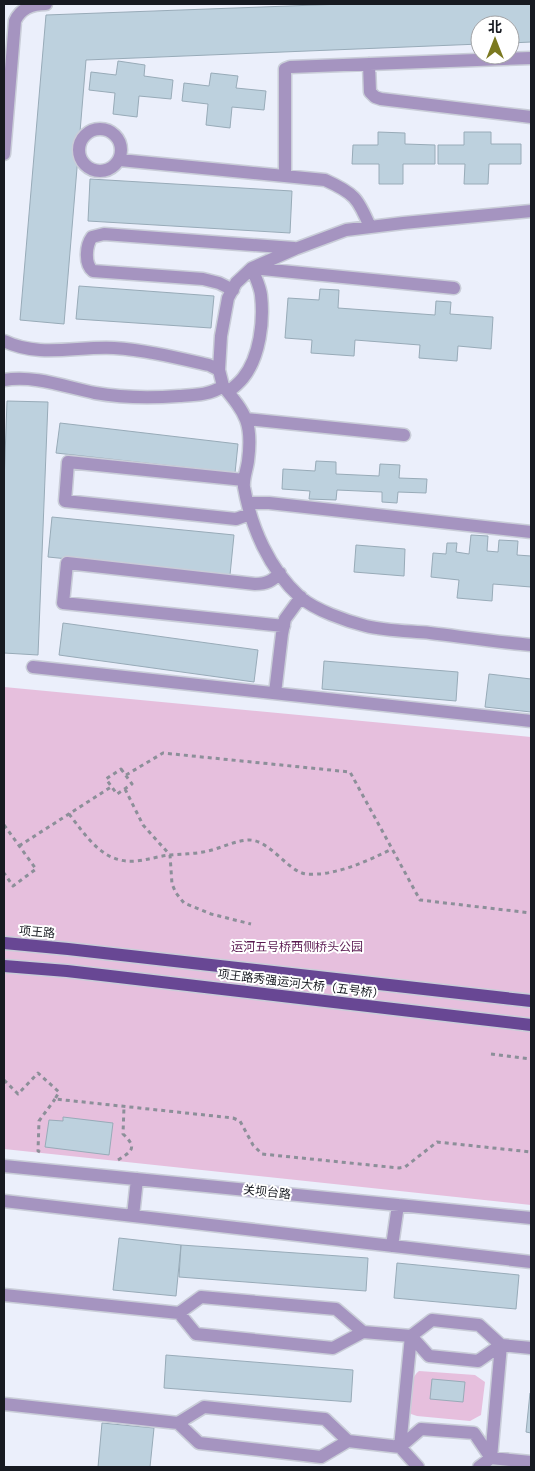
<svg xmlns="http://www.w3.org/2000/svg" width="535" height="1471" font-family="'Public Sans','Noto Sans SC',sans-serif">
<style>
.green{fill:#e6bfdd}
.building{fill:#bdd1de;stroke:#98abb8}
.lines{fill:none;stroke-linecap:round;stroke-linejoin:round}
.minor-casing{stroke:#c9cdd8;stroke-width:15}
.major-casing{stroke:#c9cdd8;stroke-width:15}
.path{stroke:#8c8f99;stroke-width:3;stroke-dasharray:4 4;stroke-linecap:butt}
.minor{stroke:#a594c0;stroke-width:12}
.major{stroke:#684794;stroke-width:12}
.labels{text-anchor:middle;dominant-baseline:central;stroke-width:4;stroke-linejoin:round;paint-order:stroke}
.street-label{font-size:12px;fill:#171a21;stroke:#fff}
.park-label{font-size:12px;fill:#5a1b51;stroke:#fff}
</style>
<rect width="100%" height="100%" fill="#ebeffb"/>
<path class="green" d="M 4,687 L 531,737 L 531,1205 L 4,1149 Z
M 419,1371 L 475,1375 L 485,1382 L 481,1415 L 470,1421 L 417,1416 L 411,1414 C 409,1401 408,1379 419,1371 Z"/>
<path class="building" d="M 343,4 L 531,4 L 531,42 L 510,43 L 510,25 L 480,25 L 480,44 L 86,60 L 64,324 L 20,320 L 46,15 Z
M 118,61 L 145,65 L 144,76 L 173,80 L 171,99 L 139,96 L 137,117 L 113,114 L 115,93 L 89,90 L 91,72 L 116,75 Z
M 211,73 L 238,76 L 236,88 L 266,91 L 264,110 L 232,107 L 230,128 L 206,125 L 208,104 L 182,101 L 184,83 L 209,86 Z
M 378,132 L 405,133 L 405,144 L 435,145 L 435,164 L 403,164 L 403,184 L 379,184 L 379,164 L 352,164 L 353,145 L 378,145 Z
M 464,132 L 491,132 L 491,144 L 521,144 L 521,164 L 489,164 L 488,184 L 464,184 L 465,164 L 438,164 L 438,145 L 464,145 Z
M 90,179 L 292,191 L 290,233 L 88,221 Z
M 79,286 L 214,296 L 211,328 L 76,319 Z
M 320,289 L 339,290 L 338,308 L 435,315 L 436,301 L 451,302 L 450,314 L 493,317 L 491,349 L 458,346 L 457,361 L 419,358 L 420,345 L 355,340 L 354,356 L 311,353 L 312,340 L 285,338 L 288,298 L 319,300 Z
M 7,401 L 48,402 L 38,655 L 4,653 L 4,484 Z
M 60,423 L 238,444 L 235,473 L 56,453 Z
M 316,461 L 336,462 L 336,474 L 379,476 L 380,464 L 400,465 L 399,478 L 427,479 L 426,493 L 398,492 L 397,503 L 382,502 L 382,492 L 337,490 L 336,500 L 309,499 L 310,491 L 282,489 L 283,469 L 315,471 Z
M 52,517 L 234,535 L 230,575 L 48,557 Z
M 471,535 L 488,536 L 487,551 L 498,552 L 499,540 L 518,541 L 517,555 L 531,556 L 531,587 L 493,584 L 492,601 L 457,598 L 459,580 L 431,577 L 433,553 L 446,554 L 447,543 L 457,543 L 456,552 L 469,554 Z
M 356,545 L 405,549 L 404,576 L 354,572 Z
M 63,623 L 258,650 L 254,682 L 59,655 Z
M 324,661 L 458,672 L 456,701 L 322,689 Z
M 489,674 L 531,679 L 531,712 L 485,707 Z
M 63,1117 L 113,1123 L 109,1155 L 45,1147 L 49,1120 L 63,1121 Z
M 119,1238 L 181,1245 L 176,1296 L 113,1290 Z
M 181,1245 L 368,1258 L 366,1291 L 179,1277 Z
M 397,1263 L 519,1275 L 516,1309 L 394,1298 Z
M 166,1355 L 353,1370 L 351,1402 L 164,1388 Z
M 432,1379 L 465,1382 L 463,1402 L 430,1399 Z
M 530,1393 L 531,1394 L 531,1433 L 526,1432 Z
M 102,1423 L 154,1428 L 150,1467 L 98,1467 Z"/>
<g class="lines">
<g class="minor-casing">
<path id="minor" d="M 369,64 L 370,92 L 375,97 L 381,99 L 531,117
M79 150a21 21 0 1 1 42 0a21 21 0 1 1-42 0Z
M 4,154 L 15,21 C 20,9 32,4 46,4
M 120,160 L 325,180 C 354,193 358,198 370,227
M 285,176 L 285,69 L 290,67 L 531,58
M 233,290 L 219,283 L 203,279 L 93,271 C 84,264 86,245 92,237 L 104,234 L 294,248
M 4,341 C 39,358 77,346 114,348 C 146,350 178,358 209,365 L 219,370 L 223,386 C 210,395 195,395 179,396 C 151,398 123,398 95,393 C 65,387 35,375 4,380
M 219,370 L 221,336 L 228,298 L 236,283 L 252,268 L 295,249 L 346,230 L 403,223 L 531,211
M 223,386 C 246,414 253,423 248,461 C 247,469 243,479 244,487 C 251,527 269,569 300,597 C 315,610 346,621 366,626 C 386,631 409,631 430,633 C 463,637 497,642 531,645
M 228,392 C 233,388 239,383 243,378 C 260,357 264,321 261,295 C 260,286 255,277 252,268 L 454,288
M 246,419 L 404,435
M 244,480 L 68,462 L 65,501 L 236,519 L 250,514
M 248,503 L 269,503 L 531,532
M 280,573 C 272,581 267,584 255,584 L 67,563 L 63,603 L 284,626
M 33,667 L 531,721
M 275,693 L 282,634 L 285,619 L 301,597
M 4,1166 L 531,1218
M 4,1201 L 531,1262
M 133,1216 L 137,1179
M 392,1246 L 398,1205
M 4,1295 L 179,1313 L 201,1297 L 336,1309 L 363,1332 L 411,1336 L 432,1320 L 479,1325 L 501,1345 L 531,1348
M 179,1313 L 196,1334 L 333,1348 L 363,1332
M 411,1336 L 400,1447 L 418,1467
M 411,1336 L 429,1356 L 478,1361 L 501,1345
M 4,1404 L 178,1423 L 204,1407 L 325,1419 L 348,1441 L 400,1447 L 421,1429 L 474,1433 L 491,1458 L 531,1462
M 178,1423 L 199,1443 L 321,1457 L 348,1441
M 479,1467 L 491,1458 L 501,1345"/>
</g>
<g class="major-casing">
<path id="major" d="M 4,943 L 68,949 L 531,1001
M 4,966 L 67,971 L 531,1025"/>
</g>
<path class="path" d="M 121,769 L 132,784 L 117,794 L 106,779 Z
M 126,775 L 163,753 L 350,772 L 420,900 L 531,913
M 125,789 L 143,825 L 170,855 L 172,884 L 176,893 L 184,903 L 211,914 L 251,924
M 69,814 C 87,837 103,864 136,861 C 148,860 159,856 170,855 C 183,854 195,854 208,851 C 221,848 234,841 248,840 C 268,839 285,867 302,873 C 307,875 315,874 321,874 C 348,870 367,861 392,849
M 4,825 L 36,869 L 13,886 L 4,873
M 19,846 L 111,787
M 491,1054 L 531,1059
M 4,1080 L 18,1094 L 38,1073 L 59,1092 L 55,1099 L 233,1118 L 240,1121 L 253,1145 L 262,1154 L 399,1168 L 405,1167 L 437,1142 L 531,1152
M 40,1152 L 38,1151 L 39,1121 L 55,1099
M 118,1160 C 133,1151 137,1147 123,1134 L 124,1107"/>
<use href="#minor" class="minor"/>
<use href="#major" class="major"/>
</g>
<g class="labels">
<g class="street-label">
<text transform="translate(37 932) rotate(5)">项王路</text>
<text transform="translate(301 984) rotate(7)">项王路秀强运河大桥（五号桥）</text>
<text transform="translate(267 1192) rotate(6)">关坝台路</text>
</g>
<g class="park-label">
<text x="297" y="947">运河五号桥西侧桥头公园</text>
</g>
</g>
<rect width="535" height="1471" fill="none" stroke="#171a21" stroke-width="10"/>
<g transform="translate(495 40)"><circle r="24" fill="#ffffff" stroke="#a2a3a6"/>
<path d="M0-4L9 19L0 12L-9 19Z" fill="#7b7920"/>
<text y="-8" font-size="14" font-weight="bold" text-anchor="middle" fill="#171a21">北</text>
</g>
</svg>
